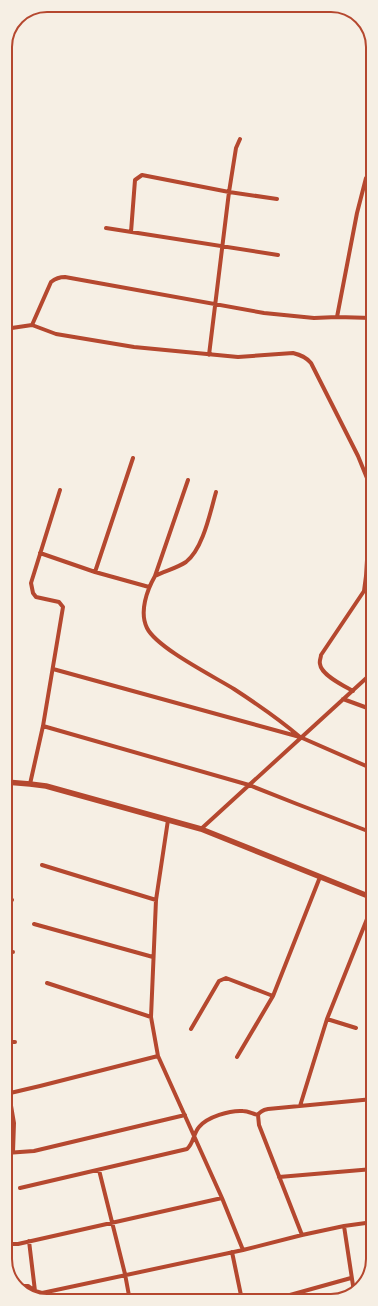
<svg xmlns="http://www.w3.org/2000/svg" width="378" height="1306" font-family="Ubuntu,sans-serif">
<style>
.lines{fill:none;stroke-linecap:round;stroke-linejoin:round}
.minor{stroke:#b5482f;stroke-width:4}
.secondary{stroke:#b5482f;stroke-width:5.5}
.rim{fill:none;stroke:#b5482f;stroke-width:2}
</style>
<rect width="100%" height="100%" fill="#f6efe4"/>
<g class="lines">
<path class="minor" d="M 106,228 L 278,255
M 131,232 L 135,180 L 142,175 L 229,192 L 277,199
M 337,317 L 357,213 L 366,178
M 32,325 L 56,334 L 134,347 L 238,357 L 293,353 C 301,355 306,357 311,363 L 358,456 L 369,483 L 371,496 L 366,576 L 364,591 L 321,655 C 321,658 319,661 320,664 C 321,675 344,686 353,691
M 32,325 L 51,282 C 56,278 59,277 65,277 L 264,313 L 314,318 L 337,317 L 372,318
M 5,329 L 32,325
M 209,355 L 229,192 L 236,148 L 240,139
M 188,480 L 155,576 C 147,590 139,612 147,628 C 157,648 213,676 234,689 C 257,704 279,719 300,737
M 369,483 L 372,475
M 40,553 L 95,572 L 149,587
M 95,572 L 133,458
M 155,576 C 165,571 177,568 186,562 C 203,549 210,513 216,492
M 364,591 L 373,583
M 53,669 L 300,737 L 373,769
M 343,699 L 373,710
M 43,726 L 249,785 L 297,804 L 373,833
M 30,784 L 43,726 L 63,607 L 59,602 L 36,597 L 33,593 L 31,583 L 60,490
M 168,820 L 156,900 L 151,1017 L 158,1056 L 222,1198 L 243,1250
M 201,829 L 373,672
M 6,843 L 7,844
M 42,865 L 156,900
M 6,899 L 12,900
M 34,924 L 153,957
M 6,952 L 13,952
M 47,983 L 151,1017
M 327,1019 L 356,1028
M 191,1029 L 219,981 L 226,978 L 273,996
M 6,1042 L 15,1042
M 237,1057 L 273,996 L 320,877
M 6,1094 L 40,1086 L 158,1056
M 9,1094 L 14,1123 L 13,1152
M 370,1099 L 373,1105
M 300,1106 L 327,1019 L 373,904
M 258,1115 L 259,1125 L 302,1235
M 6,1153 L 34,1151 L 185,1115
M 99,1170 L 125,1274 L 130,1301
M 279,1177 L 373,1169
M 20,1188 L 187,1149 C 194,1143 193,1134 199,1127 C 207,1117 230,1110 243,1111 C 248,1111 253,1114 258,1115 C 260,1111 263,1110 268,1109 L 373,1099
M 344,1226 L 354,1292
M 29,1241 L 35,1291
M 6,1244 L 18,1244 L 222,1198
M 232,1252 L 242,1300
M 17,1286 L 28,1286 L 35,1291 L 42,1293 L 243,1250 L 302,1235 L 344,1226 L 373,1222
M 272,1300 L 351,1278"/>
<path class="secondary" d="M 6,782 L 30,784 L 46,786 L 201,829 L 373,898"/>
</g>
<path d="M0 0H378V1306H0ZM47 12H331A35 35 0 0 1 366 47V1259A35 35 0 0 1 331 1294H47A35 35 0 0 1 12 1259V47A35 35 0 0 1 47 12Z" fill="#f6efe4" fill-rule="evenodd"/>
<path class="rim" d="M47 12H331A35 35 0 0 1 366 47V1259A35 35 0 0 1 331 1294H47A35 35 0 0 1 12 1259V47A35 35 0 0 1 47 12Z"/>
</svg>
